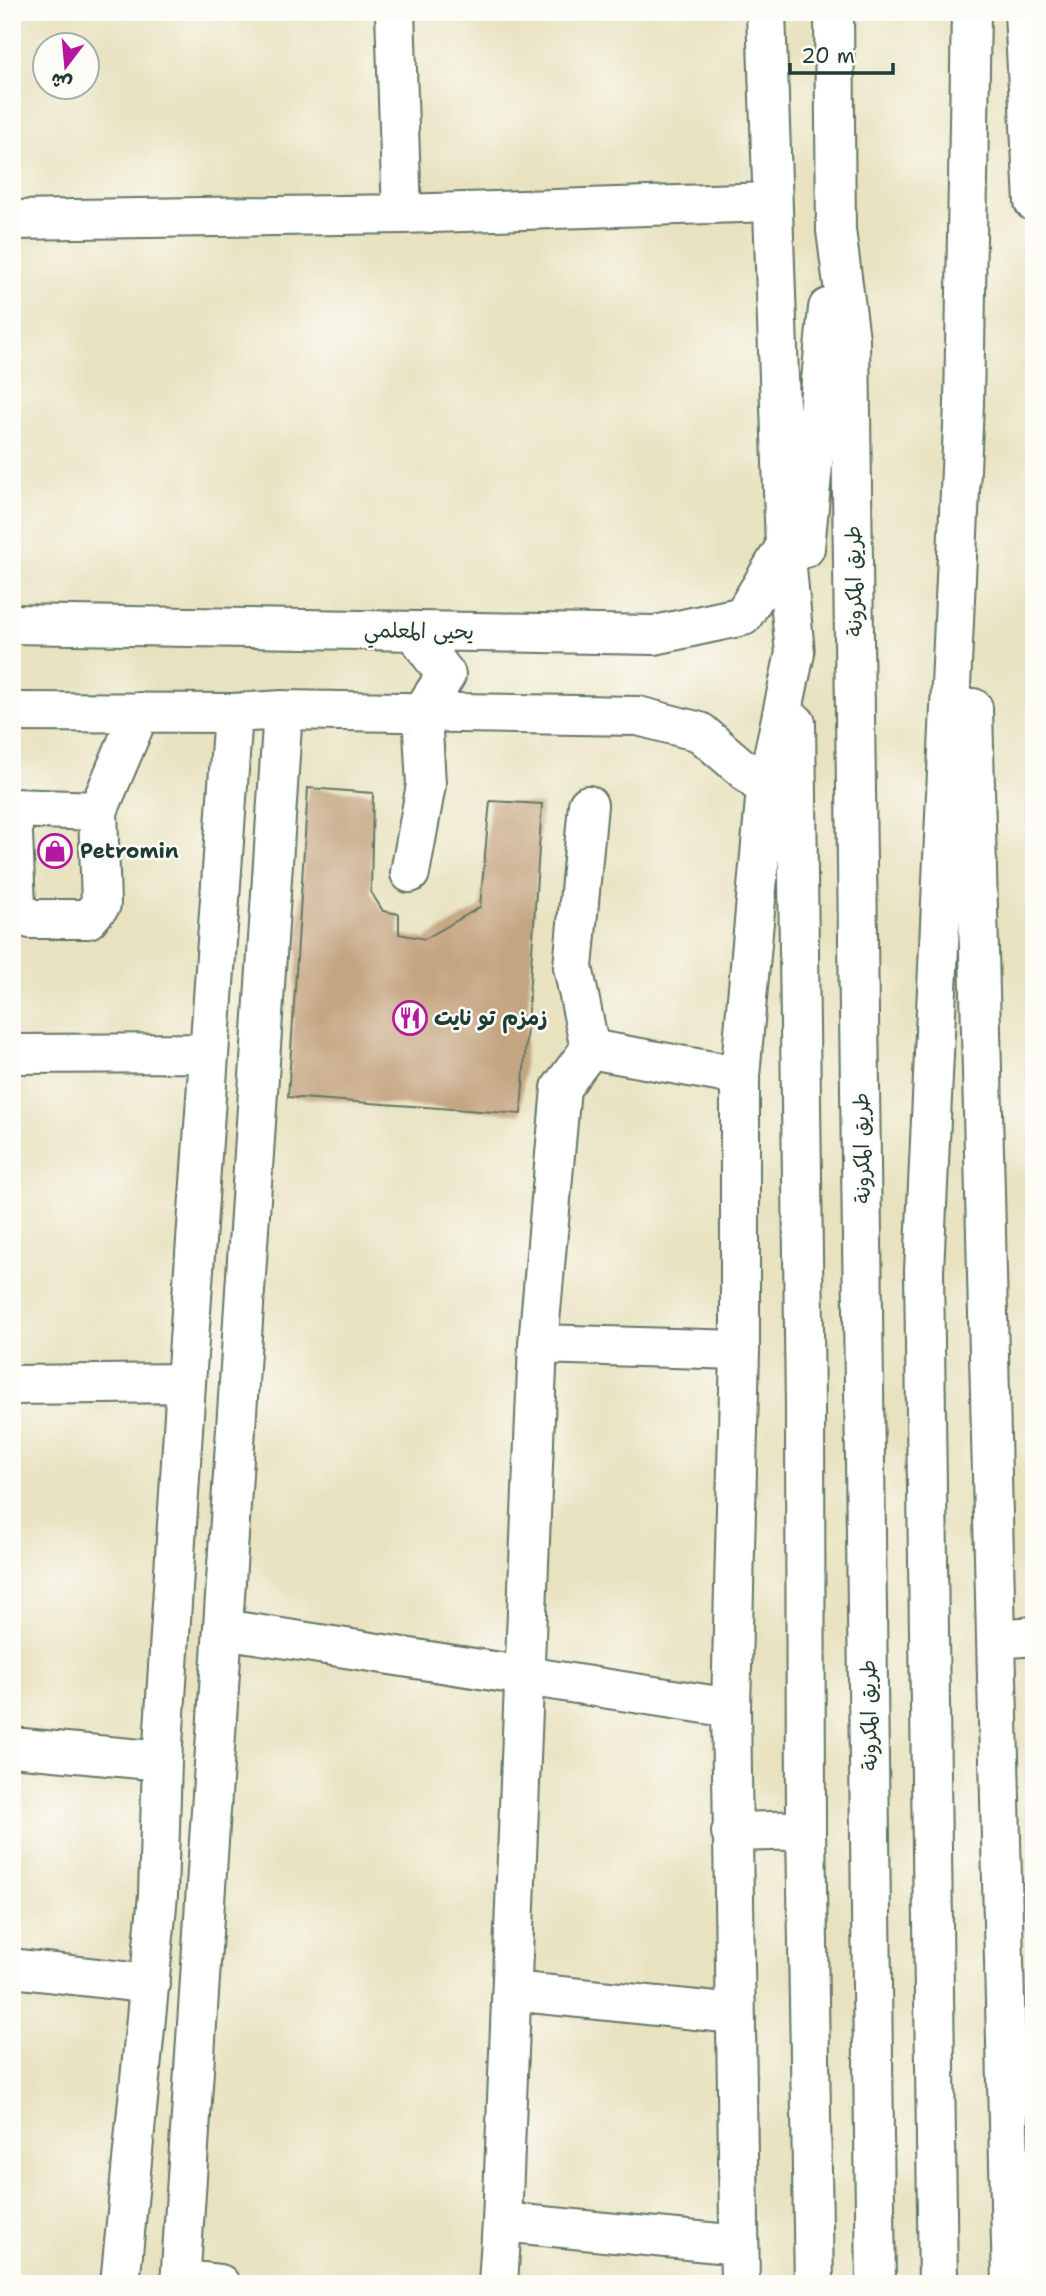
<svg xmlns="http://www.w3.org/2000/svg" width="1046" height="2296" font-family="'Shantell Sans','Playpen Sans Arabic',sans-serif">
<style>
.building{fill:#c4a581}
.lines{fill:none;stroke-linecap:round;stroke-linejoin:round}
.minor-casing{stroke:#657765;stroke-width:42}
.major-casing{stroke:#657765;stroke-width:42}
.minor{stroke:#fff;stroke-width:38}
.major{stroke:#fff;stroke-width:38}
.labels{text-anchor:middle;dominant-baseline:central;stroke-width:5;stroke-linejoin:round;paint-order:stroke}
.street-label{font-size:21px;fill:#1f3d34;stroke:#fdfcf7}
.poi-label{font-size:21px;font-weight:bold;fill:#1f3d34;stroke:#fdfcf7;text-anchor:start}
</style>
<rect width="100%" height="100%" fill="#fdfcf7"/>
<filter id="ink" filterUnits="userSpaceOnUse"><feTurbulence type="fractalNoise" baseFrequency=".0143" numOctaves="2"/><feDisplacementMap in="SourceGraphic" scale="14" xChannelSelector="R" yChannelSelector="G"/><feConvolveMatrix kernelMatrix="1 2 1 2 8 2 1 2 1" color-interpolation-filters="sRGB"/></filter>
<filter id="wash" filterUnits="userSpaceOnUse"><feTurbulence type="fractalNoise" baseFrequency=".00686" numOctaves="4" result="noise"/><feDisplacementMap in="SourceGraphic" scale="28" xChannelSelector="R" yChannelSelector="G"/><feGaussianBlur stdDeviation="1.57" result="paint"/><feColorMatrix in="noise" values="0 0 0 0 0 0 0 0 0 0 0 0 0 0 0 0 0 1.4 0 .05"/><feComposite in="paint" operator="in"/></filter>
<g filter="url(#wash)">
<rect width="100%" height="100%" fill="#e8e2c0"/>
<g id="blocks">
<path class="building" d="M 308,788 L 373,793 L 371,892 L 383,911 L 399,914 L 399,934 L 425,939 L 480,907 L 490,801 L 542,804 L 521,1114 L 288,1097 Z"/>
</g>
</g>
<g filter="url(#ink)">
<use href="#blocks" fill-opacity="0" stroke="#657765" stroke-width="2"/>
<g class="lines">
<g class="minor-casing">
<path id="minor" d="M 395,12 L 402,214
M 12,220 L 402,214 L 772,202
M 12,624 L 655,635 L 743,616 L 785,547
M 12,712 L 233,713 L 283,710 L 638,716 L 700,732 L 766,789
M 588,805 L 573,967 L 590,1049
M 98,811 L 12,808 L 16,908 L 30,919 L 88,919 L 101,904 L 98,811 L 140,712
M 410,873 L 426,785 L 422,712 L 446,675 L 413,631
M 12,1054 L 208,1053
M 538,1344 L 740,1350
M 12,1385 L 186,1383
M 223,1629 L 731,1708
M 12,1747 L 162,1761
M 12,1968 L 150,1984
M 512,1991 L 735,2014
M 502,2222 L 538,1344 L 561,1088 L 590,1049 L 740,1076
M 180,2279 L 220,2284
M 120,2284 L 158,1895 L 162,1761 L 186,1383 L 233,713
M 180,2284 L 283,710
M 498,2284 L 502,2222 L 739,2245"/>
</g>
<g class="major-casing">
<path id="major" d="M 834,12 L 836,230 L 850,339 L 876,2284
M 1024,12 L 1034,202
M 805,548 L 828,308
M 973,708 L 1012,2284
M 796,723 L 805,1406 L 806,1830 L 814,2284
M 998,1639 L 1034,1636
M 731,1832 L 806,1830
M 740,2284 L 731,1708 L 740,1350 L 740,1076 L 766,789 L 795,653 L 785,547 L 766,12
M 938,2284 L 924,1271 L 964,404 L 971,12"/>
</g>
<use href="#minor" class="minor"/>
<use href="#major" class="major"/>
</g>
</g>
<defs>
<g id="shop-ring" transform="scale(1.75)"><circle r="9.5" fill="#fdfcf7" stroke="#b5179e" stroke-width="1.5"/><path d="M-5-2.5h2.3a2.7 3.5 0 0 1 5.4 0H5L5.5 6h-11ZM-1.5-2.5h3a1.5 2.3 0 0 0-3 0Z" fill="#b5179e"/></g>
<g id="restaurant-ring" transform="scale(1.75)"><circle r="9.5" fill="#fdfcf7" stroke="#b5179e" stroke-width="1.5"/><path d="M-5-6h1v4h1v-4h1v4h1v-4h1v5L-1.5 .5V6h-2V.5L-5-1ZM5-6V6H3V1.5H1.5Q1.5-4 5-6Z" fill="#b5179e"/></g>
</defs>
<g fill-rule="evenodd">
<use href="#shop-ring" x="55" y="851"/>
<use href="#restaurant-ring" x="410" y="1018"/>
</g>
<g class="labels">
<g class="street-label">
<text transform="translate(854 581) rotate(-91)">طريق المكرونة</text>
<text transform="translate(419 631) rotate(1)">يحيى المعلمي</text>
<text transform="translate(862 1148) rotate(-91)">طريق المكرونة</text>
<text transform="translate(869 1715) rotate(-91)">طريق المكرونة</text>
</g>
<g class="poi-label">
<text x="80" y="851">Petromin</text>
<text x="434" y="1018">زمزم تو نايت</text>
</g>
</g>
<rect width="1046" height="2296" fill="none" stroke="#fdfcf7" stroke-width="42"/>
<g transform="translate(66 66) rotate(196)"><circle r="33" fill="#fdfcf7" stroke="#a4b0a9" stroke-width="2"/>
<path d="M0-5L12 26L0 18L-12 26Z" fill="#b5179e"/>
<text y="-10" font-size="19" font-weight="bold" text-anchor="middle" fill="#1f3d34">ش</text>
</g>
<path d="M790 63v10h103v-10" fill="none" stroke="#1f3d34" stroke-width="3.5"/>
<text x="801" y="63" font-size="21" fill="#1f3d34" stroke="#fdfcf7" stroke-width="5" paint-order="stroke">20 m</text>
</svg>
